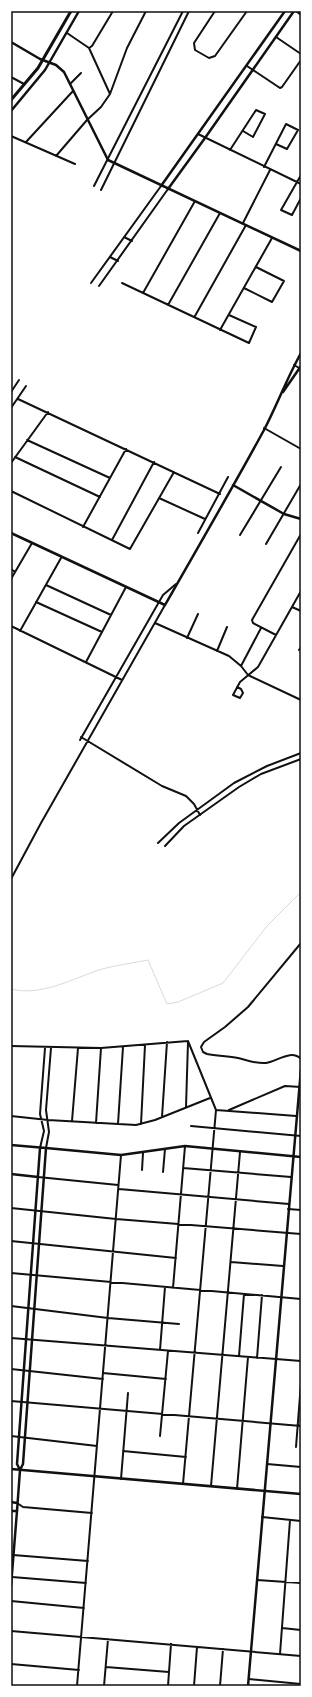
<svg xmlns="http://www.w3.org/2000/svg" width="312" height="1697" font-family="Raleway,sans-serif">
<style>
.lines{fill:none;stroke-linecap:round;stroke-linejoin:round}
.stream{stroke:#d9d9d9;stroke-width:1}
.minor{stroke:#111;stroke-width:2}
.tertiary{stroke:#111;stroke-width:2.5}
.secondary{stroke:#111;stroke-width:2.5}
.primary{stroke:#111;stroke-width:3}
.neatline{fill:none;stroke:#111;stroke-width:1.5}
</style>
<rect width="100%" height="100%" fill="#fff"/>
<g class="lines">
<path class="stream" d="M 11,989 C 41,997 74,978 102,969 C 117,965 133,963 148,960 L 167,1004 L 178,1002 L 223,983 L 267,926 L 301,892"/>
<path class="minor" d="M 215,11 L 194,43 L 195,50 L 209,58 L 215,56 L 247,11
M 296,11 L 301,15
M 67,33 L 89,48 L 110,94
M 276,37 L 301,54
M 89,48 L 92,46 L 113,11
M 247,66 L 280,88 L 282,87 L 301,60
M 11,77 L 24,84
M 70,84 L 81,73
M 198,134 L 301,184
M 11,136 L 75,164
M 26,142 L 73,91
M 230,150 L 256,110 L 265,114 L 253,137 L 243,131
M 56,156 L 87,120 L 101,107 L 110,94 L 127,48 L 146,11
M 264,167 L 286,124 L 298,130 L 287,149 L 276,144
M 301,175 L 281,210 L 292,215 L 301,198
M 94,186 L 183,11
M 101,190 L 189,11
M 243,223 L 270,170
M 124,237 L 132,241
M 110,257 L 118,261
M 91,283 L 161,186
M 122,283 L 249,343 L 256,327 L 229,315
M 99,286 L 168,189
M 244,288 L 272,302 L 284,281 L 256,267
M 143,293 L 195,201
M 168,305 L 220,213
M 195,316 L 246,225
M 220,330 L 272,238
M 294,365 L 301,369
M 11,392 L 19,380
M 18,399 L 220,494
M 11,408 L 26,386
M 264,428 L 301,449
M 27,440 L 110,478
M 15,457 L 100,497
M 11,463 L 48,412
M 11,491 L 130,549 L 174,472
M 159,498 L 205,519
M 83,527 L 126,449
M 198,533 L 228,477
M 240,535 L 281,467
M 112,540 L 154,462
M 266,544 L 301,484
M 11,569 L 15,572
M 11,579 L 32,543
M 46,585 L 111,615
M 36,602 L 102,632
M 292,607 L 301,611
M 155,623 L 229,656 L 241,666 L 248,675 L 301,700
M 11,626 L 122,680
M 20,631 L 61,558
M 276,635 L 253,623 L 252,620 L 301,534
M 187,638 L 198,614
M 299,650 L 301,647
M 217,651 L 227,627
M 86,662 L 126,587
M 241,666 L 261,628
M 237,687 L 241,689 L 243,693 L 240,698 L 233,695 L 240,682 L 258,667 L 301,591
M 81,737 L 162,786 L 186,796 L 194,804 L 200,815
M 80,740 L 163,595 L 176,584
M 158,843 L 179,823 L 234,783 L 267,766 L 301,753
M 165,846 L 184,826 L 239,787 L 261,774 L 301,759
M 11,879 L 41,823 L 165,605
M 301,943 L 248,1007 L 225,1027 L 204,1042 L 201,1047 L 203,1052 L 207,1054 C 217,1056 228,1056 238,1058 C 247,1060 256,1064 266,1063 C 278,1061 291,1049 301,1059
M 11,1046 L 101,1048 L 188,1041
M 186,1107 L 188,1042
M 216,1110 L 296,1116
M 229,1110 L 285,1086 L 301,1087
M 11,1116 L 48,1120 L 136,1125 L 155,1120 L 210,1098
M 162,1117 L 167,1042
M 72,1121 L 78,1048
M 96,1123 L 101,1048
M 118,1124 L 123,1047
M 141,1124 L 145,1045
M 191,1126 L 301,1136
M 40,1148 L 44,1131 L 40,1114 L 45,1048
M 46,1148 L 49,1132 L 46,1110 L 51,1048
M 183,1168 L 291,1177
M 142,1170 L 143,1153
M 163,1172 L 165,1149
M 38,1177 L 118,1185
M 119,1189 L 289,1204
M 11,1208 L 116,1219 L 301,1234
M 288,1209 L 301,1210
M 11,1241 L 176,1258
M 231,1262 L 283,1266
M 11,1273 L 301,1299
M 173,1288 L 185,1146
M 11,1306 L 108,1318 L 179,1324
M 11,1338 L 301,1361
M 160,1350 L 165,1287
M 239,1356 L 244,1294
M 257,1358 L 262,1295
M 11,1369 L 103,1379
M 103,1373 L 166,1379
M 11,1401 L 301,1426
M 11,1436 L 97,1446
M 160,1436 L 168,1351
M 296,1447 L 301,1383
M 123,1451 L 186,1457
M 267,1464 L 301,1467
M 121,1479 L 128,1393
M 183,1484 L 216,1110 L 188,1041
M 211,1486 L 240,1152
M 237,1489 L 248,1357
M 17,1503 L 23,1507 L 92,1513
M 262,1517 L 301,1521
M 13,1555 L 88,1561
M 12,1577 L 86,1583
M 257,1580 L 301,1583
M 11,1601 L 84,1608
M 282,1628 L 301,1630
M 11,1631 L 301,1656
M 280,1654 L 290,1520
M 11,1664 L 79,1670
M 106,1667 L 169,1672
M 249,1679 L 301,1684
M 77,1686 L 121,1155
M 104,1686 L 108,1639
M 168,1686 L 171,1644
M 194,1686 L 197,1647
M 220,1686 L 223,1649"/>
<path class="tertiary" d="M 11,42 L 40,59 L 56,65 L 64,72 L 108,160 L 301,251
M 11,111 L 45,70 L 79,11
M 161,186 L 285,11
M 168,189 L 205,138 L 294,11
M 283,392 L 301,366
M 233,485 L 284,514 L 301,519
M 11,533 L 165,605 C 198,547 232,489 264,430 C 277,405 287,378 301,353
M 46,1148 L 121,1155 L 185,1146 L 301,1157
M 11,1586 L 17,1511
M 248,1686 L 301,1069"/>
<path class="secondary" d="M 11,1145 L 46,1148 L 23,1464 L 20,1470
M 11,1174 L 38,1177
M 11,1469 L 301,1494
M 11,1502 L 17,1503
M 11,1511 L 17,1511 L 20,1470 L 17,1464 L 40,1148"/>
<path class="primary" d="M 11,100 L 38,68 L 71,11"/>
</g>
<rect width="312" height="1697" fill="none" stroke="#ffffff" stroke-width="24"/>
<rect x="12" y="12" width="288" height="1673" class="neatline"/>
</svg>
